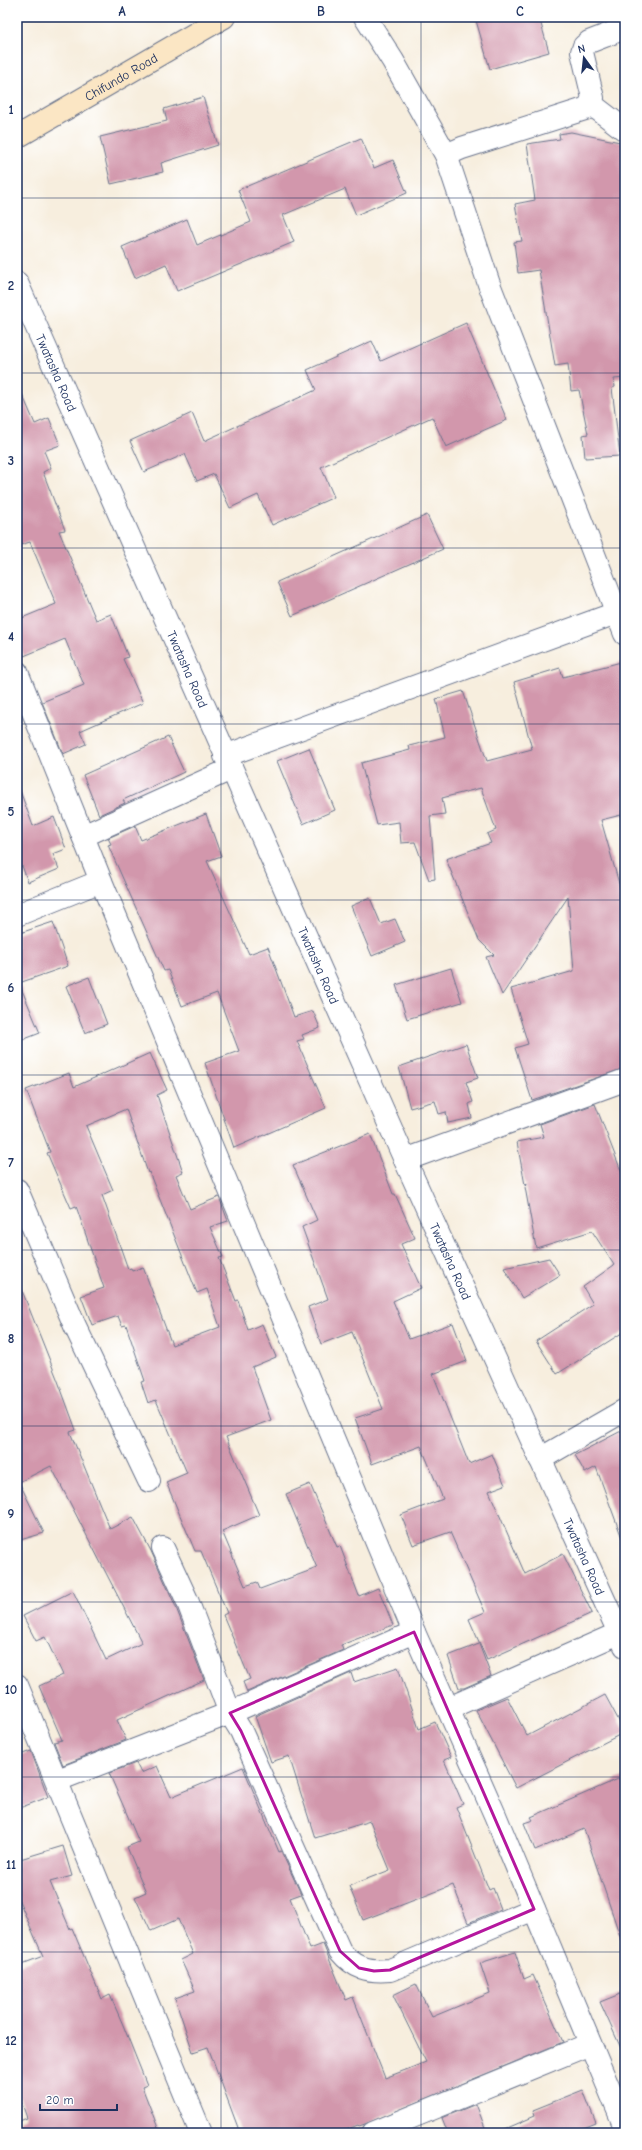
<svg xmlns="http://www.w3.org/2000/svg" width="642" height="2150" font-family="'Comic Neue',sans-serif">
<style>
.building{fill:#d297ac;fill-rule:evenodd}
.lines{fill:none;stroke-linecap:round;stroke-linejoin:round}
.street-casing{stroke:#68728b;stroke-width:24}
.secondary-casing{stroke:#68728b;stroke-width:24}
.street{stroke:#fff;stroke-width:22}
.secondary{stroke:#fbe6c4;stroke-width:22}
.marked{fill:none;stroke:#b5179e;stroke-width:3;stroke-linejoin:round}
.grid{fill:none;stroke:#1b2f5e;stroke-width:1;stroke-opacity:0.55}
.labels{text-anchor:middle;dominant-baseline:central;stroke-width:3;stroke-linejoin:round;paint-order:stroke}
.street-label{font-size:13px;fill:#1b2f5e;stroke:#fff}
.neatline{fill:none;stroke:#1b2f5e;stroke-width:1.5}
.grid-label{font-size:13px;text-anchor:middle;font-weight:bold;fill:#1b2f5e}
</style>
<rect width="100%" height="100%" fill="#fff"/>
<filter id="ink" filterUnits="userSpaceOnUse"><feTurbulence type="fractalNoise" baseFrequency=".025" numOctaves="2"/><feDisplacementMap in="SourceGraphic" scale="8" xChannelSelector="R" yChannelSelector="G"/><feConvolveMatrix kernelMatrix="1 2 1 2 8 2 1 2 1" color-interpolation-filters="sRGB"/></filter>
<filter id="wash" filterUnits="userSpaceOnUse"><feTurbulence type="fractalNoise" baseFrequency=".012" numOctaves="4" result="noise"/><feDisplacementMap in="SourceGraphic" scale="16" xChannelSelector="R" yChannelSelector="G"/><feGaussianBlur stdDeviation="0.9" result="paint"/><feColorMatrix in="noise" values="0 0 0 0 0 0 0 0 0 0 0 0 0 0 0 0 0 1.4 0 .05"/><feComposite in="paint" operator="in"/></filter>
<g filter="url(#wash)">
<rect width="100%" height="100%" fill="#f7eede"/>
<g id="blocks">
<path class="building" d="M 475,17 L 539,17 L 549,52 L 490,69 Z
M 203,97 L 218,145 L 161,163 L 163,172 L 111,184 L 100,137 L 167,121 L 164,109 Z
M 571,132 L 625,143 L 625,211 L 623,211 L 625,378 L 614,379 L 615,387 L 612,388 L 620,456 L 585,458 L 583,435 L 588,434 L 579,390 L 571,391 L 568,364 L 555,366 L 539,270 L 518,273 L 514,242 L 522,241 L 515,204 L 535,200 L 527,144 L 560,139 L 559,134 Z
M 361,138 L 374,168 L 393,160 L 407,193 L 356,215 L 345,189 L 283,215 L 294,242 L 177,291 L 166,264 L 135,278 L 122,247 L 187,219 L 197,245 L 251,222 L 238,190 Z
M 466,323 L 507,420 L 446,447 L 432,417 L 321,467 L 334,497 L 272,525 L 258,495 L 230,508 L 214,474 L 197,481 L 185,454 L 144,472 L 130,441 L 192,413 L 204,441 L 316,390 L 307,370 L 372,341 L 381,361 Z
M 17,382 L 35,424 L 49,418 L 60,445 L 44,451 L 51,468 L 43,472 L 65,530 L 59,531 L 96,620 L 111,614 L 128,657 L 123,659 L 143,703 L 80,731 L 86,744 L 63,754 L 42,702 L 84,685 L 65,639 L 24,656 L 17,638 L 17,620 L 56,604 L 30,542 L 17,546 Z
M 427,515 L 443,549 L 292,616 L 277,582 Z
M 625,661 L 625,814 L 601,820 L 620,887 L 625,913 L 625,1068 L 532,1100 L 515,1048 L 528,1044 L 511,989 L 574,971 L 568,897 L 502,995 L 486,957 L 494,955 L 479,940 L 446,859 L 491,843 L 487,834 L 496,830 L 481,788 L 442,798 L 445,814 L 430,816 L 435,879 L 429,880 L 415,842 L 401,843 L 399,822 L 377,825 L 361,763 L 410,750 L 409,746 L 445,737 L 436,699 L 463,691 L 487,761 L 532,749 L 514,682 L 560,668 L 563,677 Z
M 168,737 L 184,772 L 123,800 L 125,803 L 99,815 L 83,775 Z
M 309,748 L 335,810 L 303,824 L 277,761 Z
M 17,788 L 19,788 L 33,826 L 54,817 L 66,849 L 53,854 L 59,869 L 28,882 L 22,866 L 17,868 Z
M 206,814 L 221,856 L 207,861 L 249,954 L 268,947 L 294,1017 L 313,1011 L 320,1028 L 302,1035 L 304,1039 L 297,1041 L 326,1108 L 234,1148 L 205,1063 L 239,1051 L 217,993 L 182,1006 L 168,970 L 164,971 L 108,845 L 111,844 L 108,838 L 135,826 L 141,840 Z
M 370,898 L 381,924 L 395,919 L 405,942 L 372,956 L 351,906 Z
M 53,922 L 68,966 L 19,983 L 40,1033 L 17,1042 L 17,934 Z
M 451,968 L 462,1002 L 407,1019 L 396,985 Z
M 89,977 L 107,1024 L 85,1033 L 66,986 Z
M 466,1044 L 478,1078 L 466,1082 L 473,1102 L 469,1104 L 472,1118 L 448,1123 L 446,1112 L 439,1114 L 435,1101 L 410,1108 L 399,1067 Z
M 150,1053 L 167,1090 L 157,1095 L 183,1172 L 176,1175 L 190,1209 L 219,1197 L 228,1221 L 210,1227 L 223,1257 L 219,1258 L 236,1301 L 238,1300 L 248,1330 L 262,1324 L 276,1357 L 252,1367 L 271,1420 L 226,1437 L 259,1515 L 222,1531 L 245,1586 L 257,1582 L 260,1589 L 317,1568 L 286,1494 L 310,1484 L 337,1547 L 340,1546 L 359,1596 L 378,1588 L 393,1625 L 341,1645 L 343,1650 L 247,1692 L 243,1682 L 250,1679 L 223,1615 L 227,1613 L 201,1551 L 195,1551 L 166,1482 L 187,1473 L 156,1400 L 148,1403 L 141,1382 L 145,1381 L 126,1325 L 122,1326 L 118,1316 L 92,1325 L 81,1296 L 104,1288 L 76,1206 L 71,1208 L 47,1153 L 50,1152 L 26,1090 L 69,1073 L 74,1087 ZM 126,1109 L 148,1173 L 149,1172 L 197,1293 L 207,1289 L 220,1327 L 172,1345 L 143,1267 L 132,1271 L 131,1268 L 128,1269 L 102,1195 L 113,1190 L 86,1126 Z
M 595,1104 L 625,1181 L 625,1331 L 557,1374 L 536,1341 L 593,1304 L 583,1287 L 614,1265 L 592,1231 L 536,1248 L 525,1187 L 528,1184 L 525,1185 L 517,1142 L 544,1137 L 540,1124 Z
M 370,1134 L 393,1194 L 395,1194 L 415,1238 L 401,1244 L 421,1288 L 393,1301 L 409,1339 L 453,1323 L 467,1361 L 433,1374 L 469,1464 L 492,1454 L 505,1485 L 489,1491 L 525,1574 L 563,1554 L 592,1613 L 487,1660 L 469,1619 L 485,1612 L 450,1532 L 413,1545 L 401,1515 L 443,1499 L 421,1446 L 372,1464 L 355,1418 L 383,1409 L 352,1332 L 321,1344 L 308,1307 L 328,1299 L 302,1227 L 317,1220 L 293,1165 Z
M 549,1258 L 560,1275 L 522,1298 L 504,1268 Z
M 17,1283 L 19,1283 L 58,1381 L 76,1430 L 70,1432 L 110,1529 L 133,1517 L 151,1551 L 175,1605 L 204,1680 L 117,1720 L 126,1740 L 63,1765 L 54,1742 L 62,1740 L 39,1686 L 63,1675 L 45,1637 L 36,1641 L 23,1616 L 73,1591 L 106,1660 L 142,1643 L 51,1466 L 19,1482 L 44,1533 L 17,1541 Z
M 625,1429 L 625,1538 L 622,1538 L 596,1467 L 585,1473 L 575,1455 Z
M 479,1644 L 491,1676 L 464,1688 L 459,1688 L 448,1656 Z
M 398,1667 L 419,1729 L 435,1722 L 451,1757 L 444,1760 L 463,1804 L 456,1807 L 489,1890 L 493,1888 L 501,1909 L 468,1923 L 453,1885 L 363,1920 L 349,1886 L 390,1870 L 370,1821 L 315,1838 L 289,1756 L 271,1762 L 255,1716 L 351,1673 L 354,1682 Z
M 605,1695 L 625,1732 L 516,1788 L 476,1710 L 507,1697 L 527,1736 Z
M 31,1751 L 48,1797 L 17,1809 L 17,1756 Z
M 136,1763 L 141,1773 L 157,1766 L 171,1797 L 243,1767 L 279,1852 L 281,1851 L 301,1894 L 290,1898 L 310,1949 L 323,1944 L 346,2000 L 353,1997 L 385,2078 L 426,2062 L 393,1995 L 416,1984 L 432,2017 L 490,1993 L 480,1963 L 515,1952 L 524,1979 L 533,1975 L 563,2042 L 365,2124 L 359,2126 L 358,2125 L 338,2133 L 240,2133 L 208,2047 L 193,2052 L 175,1998 L 195,1991 L 181,1960 L 193,1954 L 178,1919 L 151,1931 L 135,1897 L 146,1892 L 127,1847 L 139,1842 L 109,1773 Z
M 625,1776 L 625,1938 L 621,1939 L 584,1829 L 535,1850 L 524,1823 L 533,1820 L 531,1817 Z
M 63,1846 L 72,1876 L 50,1882 L 70,1929 L 72,1928 L 102,1999 L 110,1995 L 123,2025 L 147,2085 L 142,2087 L 160,2133 L 17,2133 L 17,2122 L 27,2118 L 17,2089 L 17,1966 L 43,1956 L 17,1896 L 17,1860 Z
M 625,1992 L 625,2057 L 600,2002 Z
M 583,2090 L 596,2123 L 571,2133 L 496,2133 L 535,2116 L 533,2110 Z
M 476,2104 L 487,2133 L 448,2133 L 442,2118 Z"/>
</g>
</g>
<g filter="url(#ink)">
<use href="#blocks" fill-opacity="0" stroke="#68728b" stroke-width="1"/>
<g class="lines">
<g class="street-casing">
<g id="street">
<path d="M 365,17 L 393,61 L 446,155 L 489,284 L 625,634"/>
<path d="M 591,104 L 625,130"/>
<path d="M 446,155 L 462,148 L 588,108 L 593,98 L 582,52 L 584,46 L 589,42 L 625,28"/>
<path id="s1" d="M 17,283 L 405,1160 L 625,1646"/>
<path d="M 17,672 L 101,881 L 414,1632 L 495,1815 L 625,2127"/>
<path d="M 225,756 L 616,613"/>
<path d="M 83,836 L 231,769"/>
<path d="M 17,915 L 101,881"/>
<path d="M 405,1160 L 625,1080"/>
<path d="M 17,1190 L 75,1326 L 149,1481"/>
<path d="M 540,1459 L 625,1410"/>
<path d="M 163,1548 L 187,1600 L 230,1713 L 241,1731 L 340,1951 C 354,1968 368,1972 390,1970 L 534,1909"/>
<path d="M 17,1685 L 201,2133"/>
<path d="M 449,1708 L 619,1633"/>
<path d="M 58,1780 L 230,1713 L 414,1632"/>
<path d="M 373,2133 L 590,2044"/>
</g>
</g>
<g class="secondary-casing">
<g id="secondary">
<path id="s2" d="M 17,137 L 224,17"/>
</g>
</g>
<use href="#street" class="street"/>
<use href="#secondary" class="secondary"/>
</g>
</g>
<path class="marked" d="M 414,1632 L 534,1909 L 390,1970 L 374,1971 L 359,1968 L 340,1951 L 241,1731 L 230,1713 Z"/>
<path class="grid" d="M 221,17 L 221,2133M 421,17 L 421,2133M 17,198 L 625,198M 17,373 L 625,373M 17,548 L 625,548M 17,724 L 625,724M 17,900 L 625,900M 17,1075 L 625,1075M 17,1250 L 625,1250M 17,1426 L 625,1426M 17,1602 L 625,1602M 17,1777 L 625,1777M 17,1952 L 625,1952"/>
<g class="labels">
<g class="street-label">
<text stroke="none"><textPath href="#s2" startOffset="120">Chifundo Road</textPath></text>
<text stroke="none"><textPath href="#s1" startOffset="98">Twatasha Road</textPath></text>
<text stroke="none"><textPath href="#s1" startOffset="422">Twatasha Road</textPath></text>
<text stroke="none"><textPath href="#s1" startOffset="746">Twatasha Road</textPath></text>
<text stroke="none"><textPath href="#s1" startOffset="1070">Twatasha Road</textPath></text>
<text stroke="none"><textPath href="#s1" startOffset="1394">Twatasha Road</textPath></text>
</g>
</g>
<rect width="642" height="2150" fill="none" stroke="#fff" stroke-width="44"/>
<g transform="translate(584 58) rotate(345)" stroke="#ffffff" stroke-width="3" paint-order="stroke">
<path d="M0-3L7 15L0 10L-7 15Z" fill="#1b2f5e"/>
<text y="-6" font-size="11" font-weight="bold" text-anchor="middle" fill="#1b2f5e">N</text>
</g>
<path d="M40 2104v6h77v-6" fill="none" stroke="#1b2f5e" stroke-width="2"/>
<text x="46" y="2104" font-size="12" fill="#1b2f5e" stroke="#ffffff" stroke-width="3" paint-order="stroke">20 m</text>
<rect x="22" y="22" width="598" height="2106" class="neatline"/>
<g class="grid-label">
<text x="122" y="16">A</text>
<text x="321" y="16">B</text>
<text x="520" y="16">C</text>
<text x="11" y="114">1</text>
<text x="11" y="290">2</text>
<text x="11" y="465">3</text>
<text x="11" y="641">4</text>
<text x="11" y="816">5</text>
<text x="11" y="992">6</text>
<text x="11" y="1167">7</text>
<text x="11" y="1343">8</text>
<text x="11" y="1518">9</text>
<text x="11" y="1694">10</text>
<text x="11" y="1869">11</text>
<text x="11" y="2045">12</text>
</g>
</svg>
